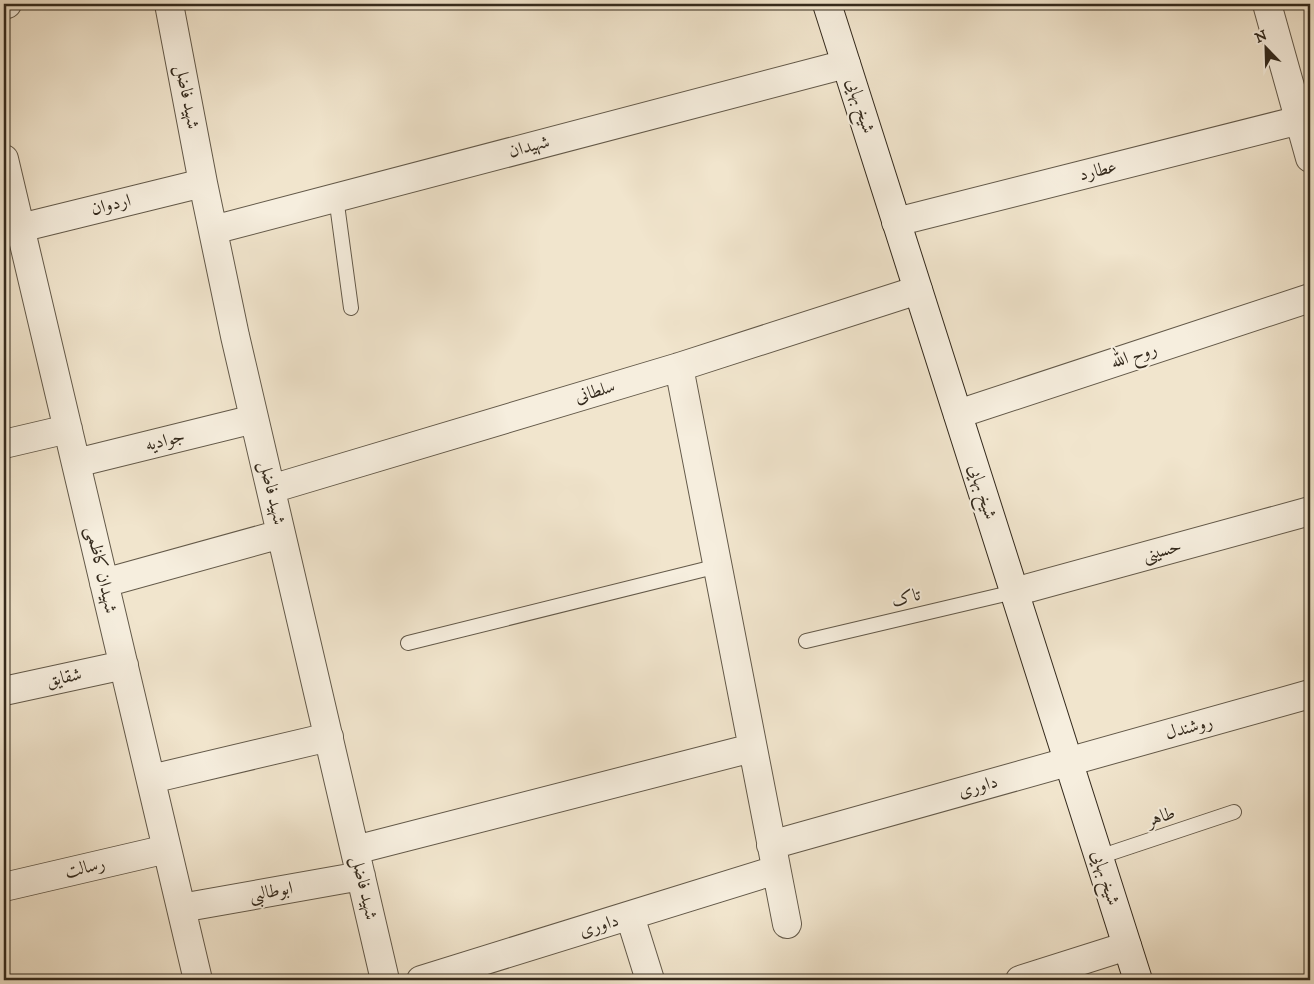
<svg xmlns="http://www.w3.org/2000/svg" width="1314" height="984" font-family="'IM FELL DW Pica',Amiri,serif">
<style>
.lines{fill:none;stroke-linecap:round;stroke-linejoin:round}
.service-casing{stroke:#635949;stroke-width:16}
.minor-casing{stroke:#635949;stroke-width:30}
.secondary-casing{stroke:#342a1d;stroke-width:30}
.path{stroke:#342a1d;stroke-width:3;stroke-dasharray:4 2.5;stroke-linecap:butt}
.service{stroke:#f6eede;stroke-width:14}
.minor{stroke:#f6eede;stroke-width:28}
.secondary{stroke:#f6eede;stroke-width:28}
.labels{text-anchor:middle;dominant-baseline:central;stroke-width:4;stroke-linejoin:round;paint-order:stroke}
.street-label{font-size:18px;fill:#342a1d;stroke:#f6eede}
</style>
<rect width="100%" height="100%" fill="#f1e5cd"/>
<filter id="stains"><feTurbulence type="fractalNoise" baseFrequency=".004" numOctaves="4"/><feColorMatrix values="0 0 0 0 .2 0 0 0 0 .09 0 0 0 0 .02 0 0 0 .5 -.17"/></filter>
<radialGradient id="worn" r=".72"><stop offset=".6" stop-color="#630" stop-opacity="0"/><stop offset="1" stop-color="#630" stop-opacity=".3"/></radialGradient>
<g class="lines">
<g class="service-casing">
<path id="service" d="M 336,197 L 351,308
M 806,641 L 1014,592
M 408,643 L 718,566
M 1099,857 L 1234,812"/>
</g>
<g class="minor-casing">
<path id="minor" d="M 169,4 L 203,183 L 235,336 L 385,980
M 1267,4 L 1310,158
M 4,5 L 7,4
M 4,159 L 198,980
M 896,222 L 1300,120
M 20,228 L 203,183
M 213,230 L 846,64
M 679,367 L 787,924
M 958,414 L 1310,298
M 4,444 L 68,429
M 76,463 L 254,419
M 271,489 L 679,367 L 918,290
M 104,583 L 281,534
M 1014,592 L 1310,511
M 4,691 L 124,665
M 151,779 L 329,737
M 771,845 L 1310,694
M 355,850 L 752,748
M 4,887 L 167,849
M 181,908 L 361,876
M 630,916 L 650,980
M 421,980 L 776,870
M 1020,980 L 1127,946"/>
</g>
<g class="secondary-casing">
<path id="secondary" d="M 827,4 L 1138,980"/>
</g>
<path class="path" d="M 726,980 L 740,976"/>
<use href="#service" class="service"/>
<use href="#minor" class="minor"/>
<use href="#secondary" class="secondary"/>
</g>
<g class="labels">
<g class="street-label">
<text transform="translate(187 97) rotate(79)">شهید فاضل</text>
<text transform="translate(860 106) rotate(72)">شیخ بهایی</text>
<text transform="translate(529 147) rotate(-15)">شهیدان</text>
<text transform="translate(1098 171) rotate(-14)">عطارد</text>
<text transform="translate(111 205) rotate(-14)">اردوان</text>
<text transform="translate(1134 356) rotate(-18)">روح الله</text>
<text transform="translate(595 392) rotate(-17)">سلطانی</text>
<text transform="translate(165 441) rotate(-14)">جوادیه</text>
<text transform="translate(982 492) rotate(72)">شیخ بهایی</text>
<text transform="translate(272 493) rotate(77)">شهید فاضل</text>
<text transform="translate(1162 551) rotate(-15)">حسینی</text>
<text transform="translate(101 570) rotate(77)">شهیدان کاظمی</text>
<text transform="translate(906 598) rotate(-13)">تاک</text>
<text transform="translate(64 678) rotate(-12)">شقایق</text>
<text transform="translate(1189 728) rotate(-15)">روشندل</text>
<text transform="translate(978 787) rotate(-16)">داوری</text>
<text transform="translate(1161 817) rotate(-18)">طاهر</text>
<text transform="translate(85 868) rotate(-13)">رسالت</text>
<text transform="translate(1105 878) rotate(72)">شیخ بهایی</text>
<text transform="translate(364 888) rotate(77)">شهید فاضل</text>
<text transform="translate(271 892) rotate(-10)">ابوطالبی</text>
<text transform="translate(599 926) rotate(-17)">داوری</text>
</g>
</g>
<rect width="1314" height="984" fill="none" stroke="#f1e5cd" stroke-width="20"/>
<rect x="5" y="5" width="1304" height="974" fill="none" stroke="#342a1d" stroke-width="2.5"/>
<rect x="10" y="10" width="1294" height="964" fill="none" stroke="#342a1d"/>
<g transform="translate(1266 48) rotate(337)" stroke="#f6eede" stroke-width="4" paint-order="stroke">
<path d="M0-4L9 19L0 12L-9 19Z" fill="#342a1d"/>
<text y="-8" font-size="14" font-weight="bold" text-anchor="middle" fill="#342a1d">N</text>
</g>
<rect width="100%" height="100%" filter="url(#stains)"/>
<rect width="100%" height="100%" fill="url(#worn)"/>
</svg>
